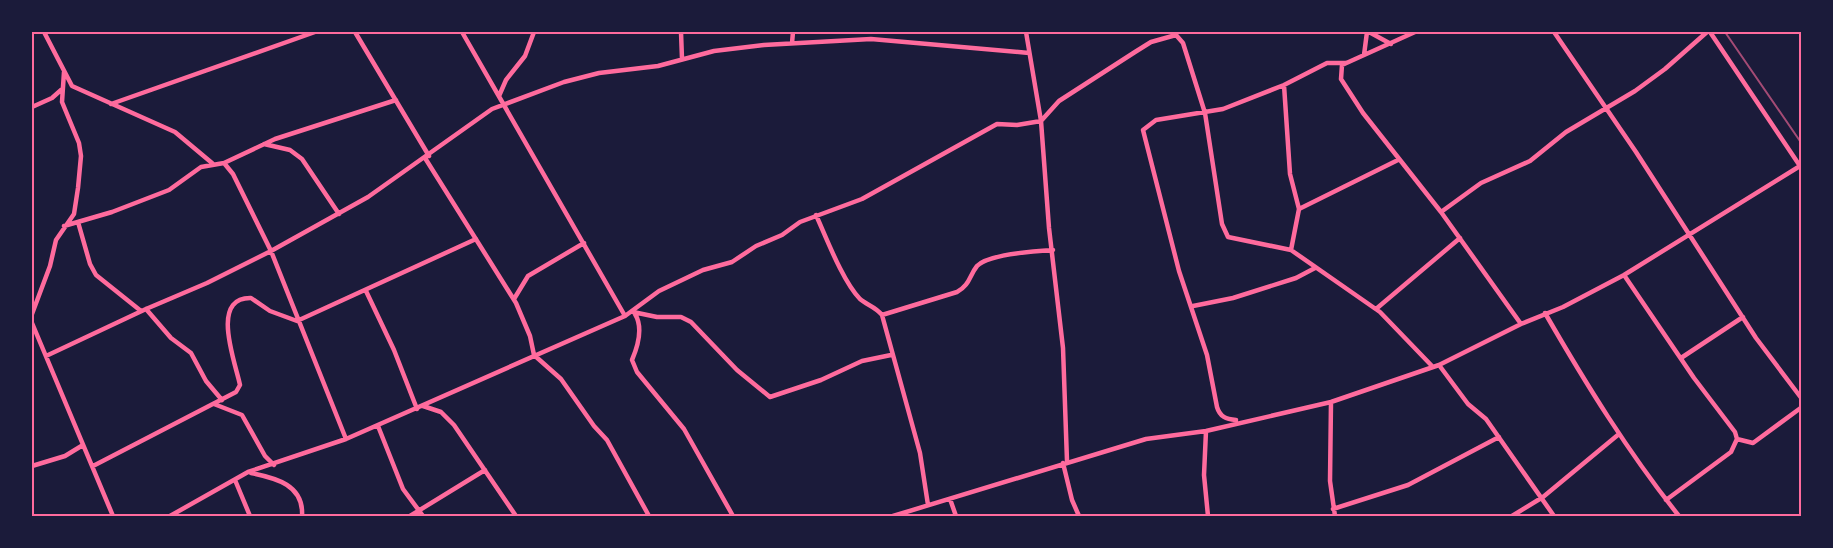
<svg xmlns="http://www.w3.org/2000/svg" width="1833" height="548" font-family="Arial,sans-serif">
<style>
.lines{fill:none;stroke-linecap:round;stroke-linejoin:round}
.minor{stroke:#ff6b9d;stroke-width:4.5}
.rail{stroke:#a44b75;stroke-width:2}
.neatline{fill:none;stroke:#ff6b9d;stroke-width:2}
</style>
<rect width="100%" height="100%" fill="#1b1b3a"/>
<g class="lines">
<path class="minor" d="M 44,32 L 72,86 L 175,132 L 212,163
M 355,32 L 429,156
M 462,32 L 625,316
M 681,32 L 682,59
M 1026,32 L 1041,121 L 1049,228 L 1063,348 L 1067,461
M 1369,32 L 1391,44
M 1415,32 L 1342,65 L 1341,79 L 1363,113 L 1441,212 L 1521,324
M 1554,32 L 1636,152 L 1756,338 L 1802,399
M 1710,32 L 1802,169
M 792,43 L 793,32
M 1364,55 L 1367,32
M 1284,85 L 1290,174 L 1299,209
M 499,96 L 506,80 L 525,56 L 534,32
M 111,104 L 315,32
M 32,107 L 52,98 L 61,90
M 264,144 L 290,150 L 302,159 L 339,214
M 425,158 L 516,303 L 530,336 L 534,355 L 561,379 L 594,426 L 607,440 L 649,516
M 224,163 L 275,139 L 396,100
M 1441,212 L 1481,183 L 1530,161 L 1566,132 L 1635,91 L 1665,69 L 1707,32
M 816,215 C 826,237 843,282 860,299 C 867,305 876,307 882,315 L 920,453 L 928,505
M 78,222 L 90,264 L 96,275 L 141,311
M 64,226 L 112,212 L 169,190 L 201,167 L 224,163 L 233,174 L 271,251 L 346,439
M 1291,250 L 1299,209 L 1398,160
M 1624,275 L 1694,378 L 1735,432 L 1737,439 L 1731,452 L 1666,500
M 366,291 L 394,350 L 417,409
M 514,299 L 528,276 L 584,243
M 1193,306 L 1233,298 L 1296,278 L 1315,268
M 146,309 L 171,338 L 191,353 L 206,381 L 222,400
M 1376,309 L 1460,238
M 633,312 L 657,317 L 681,317 L 691,322 L 737,370 L 770,397 L 821,380 L 862,361 L 891,355
M 1545,313 C 1586,384 1628,452 1679,516
M 32,314 L 50,266 L 56,240 L 74,214 L 78,188 L 81,156 L 79,143 L 62,102 L 64,72
M 635,314 C 643,327 638,346 632,360 L 637,372 L 684,429 L 733,516
M 882,315 L 957,292 C 970,285 969,276 977,266 C 988,254 1036,251 1053,250
M 32,323 L 113,516
M 46,356 L 146,309 L 207,283 L 271,251 L 368,197 L 492,109 L 564,82 L 599,73 L 658,66 L 714,51 L 764,45 L 871,39 L 1029,53
M 1681,358 L 1743,317
M 1439,365 L 1468,404 L 1486,419 L 1554,516
M 1331,402 L 1330,481 L 1335,516
M 214,404 L 242,415 L 265,456 L 274,465
M 423,406 L 441,412 L 454,425 L 516,516
M 1236,420 C 1226,419 1220,417 1217,407 L 1207,355 L 1179,271 L 1143,130 L 1156,120 L 1223,109 L 1284,85 L 1327,63 L 1346,63
M 378,426 L 403,489 L 423,516
M 1206,431 L 1204,475 L 1208,516
M 1737,439 L 1753,443 L 1802,407
M 1063,463 L 1072,500 L 1079,516
M 32,466 L 65,456 L 83,445
M 93,466 L 236,392 L 240,385 C 236,364 209,297 251,298 L 270,311 L 297,321 L 476,239
M 251,473 C 276,478 304,485 302,516
M 235,480 L 250,516
M 950,499 L 956,516
M 1333,509 L 1408,485 L 1499,437
M 170,516 L 248,472 L 346,439 L 625,316 L 659,291 L 703,270 L 732,262 L 756,246 L 782,235 L 800,222 L 862,199 L 997,124 L 1017,125 L 1041,121 L 1059,101 L 1135,52 L 1151,42 L 1176,35 L 1183,43 L 1205,113 L 1222,224 L 1228,237 L 1291,250 L 1380,312 L 1432,366
M 410,516 L 485,470
M 893,516 L 1146,439 L 1206,431 L 1331,402 L 1439,365 L 1521,324 L 1563,307 L 1624,275 L 1800,166
M 1512,516 L 1543,497 L 1619,434"/>
<path class="rail" d="M 1725,32 L 1802,144"/>
</g>
<rect width="1833" height="548" fill="none" stroke="#1b1b3a" stroke-width="66"/>
<rect x="33" y="33" width="1767" height="482" class="neatline"/>
</svg>
